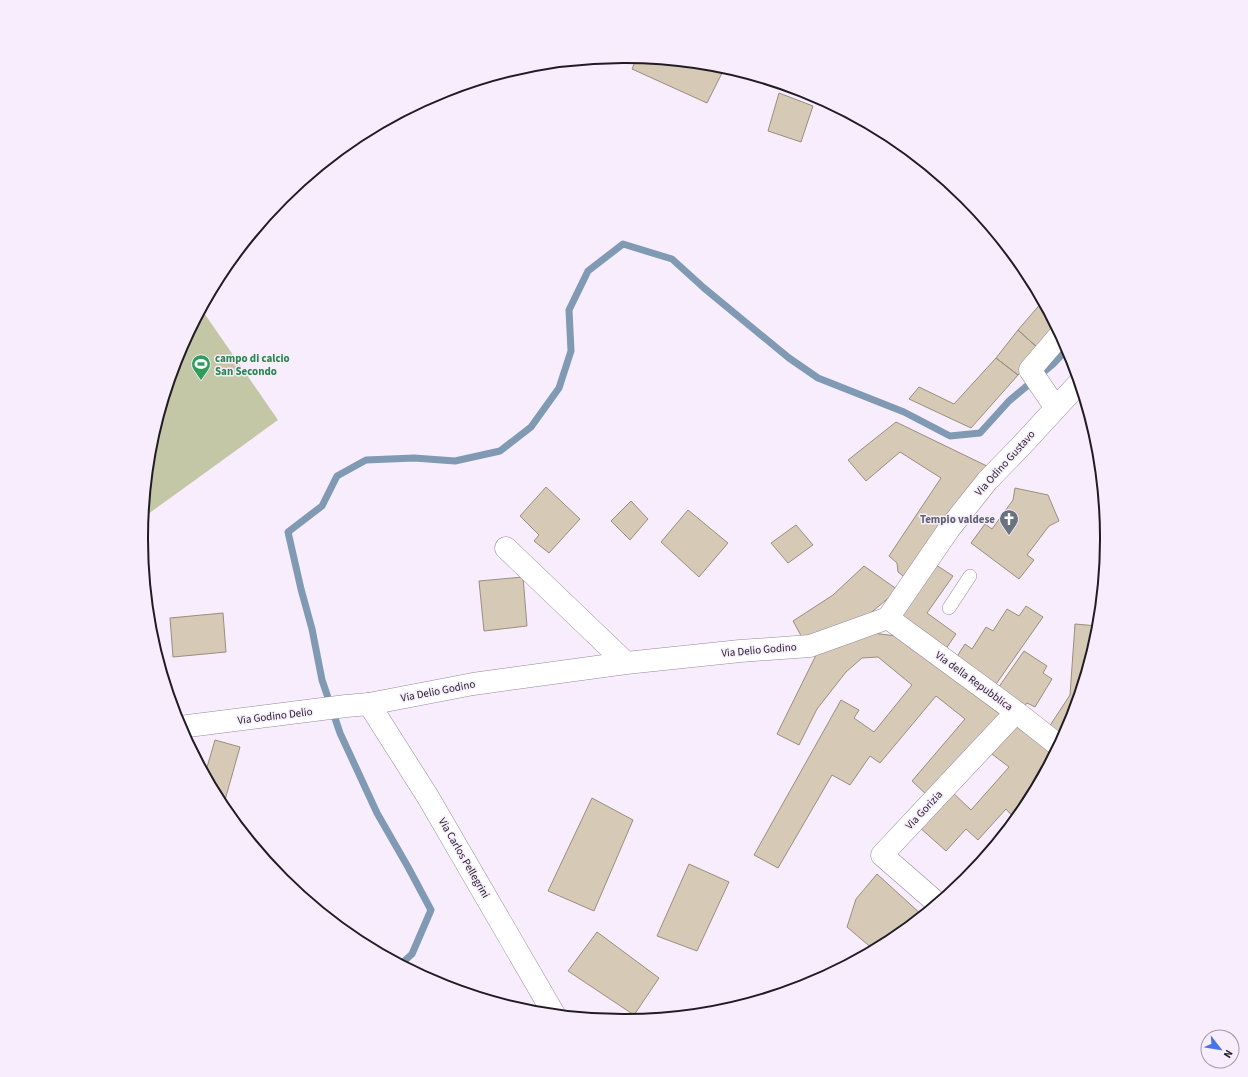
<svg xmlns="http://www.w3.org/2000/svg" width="1248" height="1077" font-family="'Source Sans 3',sans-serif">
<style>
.green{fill:#c4c7a6}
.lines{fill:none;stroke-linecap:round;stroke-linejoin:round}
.stream{stroke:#819ab4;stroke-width:7}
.building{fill:#d6c9b6;stroke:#9a8e7c}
.service-casing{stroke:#95899b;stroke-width:14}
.minor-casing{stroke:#95899b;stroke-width:23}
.tertiary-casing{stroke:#95899b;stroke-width:23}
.service{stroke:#fff;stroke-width:13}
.minor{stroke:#fff;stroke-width:22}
.tertiary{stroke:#fff;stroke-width:22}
.labels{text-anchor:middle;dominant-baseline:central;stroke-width:3;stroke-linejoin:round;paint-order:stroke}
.leisure-label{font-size:11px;font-weight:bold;fill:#27864d;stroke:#f8edfd;text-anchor:start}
.street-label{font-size:11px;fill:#211c23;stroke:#f8edfd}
.worship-label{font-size:11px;font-weight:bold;fill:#5b616d;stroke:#f8edfd;text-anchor:end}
.rim{fill:none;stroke:#211c23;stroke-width:2}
</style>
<rect width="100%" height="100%" fill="#f8edfd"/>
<path class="green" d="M 202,310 L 278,420 L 144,517 L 151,444 L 178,354 Z"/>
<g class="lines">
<path class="stream" d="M 401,964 L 412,954 L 431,910 L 408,867 L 377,813 L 340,733 L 322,680 L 312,629 L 301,589 L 288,532 L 322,506 L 337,476 L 366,460 L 414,458 L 455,461 L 500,451 L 531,427 L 559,388 L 571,351 L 569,310 L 588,271 L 623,244 L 672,259 L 704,288 L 789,358 L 818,378 L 904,412 L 950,436 L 980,433 L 1009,401 L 1053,364 L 1067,349"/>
</g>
<path class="building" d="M 637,57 L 718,65 L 725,67 L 707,103 L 632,69 Z
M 779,93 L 813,106 L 801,142 L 768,131 Z
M 974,208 L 1001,241 L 971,211 Z
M 1042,302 L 1057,330 L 1040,350 L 1018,330 Z
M 1018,330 L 1040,350 L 1018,375 L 996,358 Z
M 996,358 L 1018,375 L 971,428 L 909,399 L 919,387 L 954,404 Z
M 896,422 L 991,468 L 908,580 L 898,572 L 897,563 L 889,556 L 941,478 L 900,452 L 866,481 L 848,460 Z
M 546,487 L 580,519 L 549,553 L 534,541 L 539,535 L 520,516 Z
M 1015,488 L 1048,495 L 1059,521 L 1049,526 L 1027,555 L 1034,560 L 1019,579 L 971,543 L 985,524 L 992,529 L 1013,500 Z
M 631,501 L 648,519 L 630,540 L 611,521 Z
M 688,510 L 728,543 L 699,577 L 661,542 Z
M 796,525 L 813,545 L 788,563 L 771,543 Z
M 933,563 L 953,576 L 927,613 L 956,634 L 943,653 L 900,613 Z
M 864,566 L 898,590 L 861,621 L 805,643 L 793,621 L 833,595 Z
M 523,577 L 527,626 L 484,631 L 479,581 Z
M 1026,606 L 1043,617 L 994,687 L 954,661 L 965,644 L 972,649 L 986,627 L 993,631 L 1007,609 L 1019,616 Z
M 223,613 L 226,652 L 173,657 L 170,618 Z
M 1075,624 L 1098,626 L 1097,633 L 1070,723 L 1061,740 L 1047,730 L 1070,695 Z
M 865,632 L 896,636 L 1004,717 L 930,798 L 912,781 L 965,719 L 936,696 L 880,763 L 870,756 L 850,785 L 832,775 L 778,868 L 754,855 L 841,700 L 859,710 L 854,718 L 874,732 L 912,685 L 878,657 L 862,658 L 846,672 L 817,709 L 799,745 L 777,734 L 819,649 Z
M 1024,651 L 1047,666 L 1043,673 L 1052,679 L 1035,707 L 1027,703 L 1021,710 L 996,691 Z
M 1016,721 L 1055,750 L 1025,807 L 1015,819 L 1006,809 L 978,840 L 966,829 L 946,851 L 918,826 L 950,790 L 971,810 L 1009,767 L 988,751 Z
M 215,740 L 240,747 L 223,807 L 205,774 Z
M 592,798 L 633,820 L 594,911 L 548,891 Z
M 689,864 L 729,882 L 697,951 L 657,936 Z
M 877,874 L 922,915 L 892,940 L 874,950 L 847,927 L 856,899 Z
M 597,932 L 659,978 L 634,1015 L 568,971 Z"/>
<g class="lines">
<g class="service-casing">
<path id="service" d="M 949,608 L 970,576"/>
</g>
<g class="minor-casing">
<path id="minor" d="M 1056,408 L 1030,370 L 1060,335
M 506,548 L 626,663
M 888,618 L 949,529 L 987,481 L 1022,445 L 1079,383
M 888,618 L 1016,712 L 1058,745
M 369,704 L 473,684 L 626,663 L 740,651 L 810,646 L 888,618
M 937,903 L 882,855 L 1016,712"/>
</g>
<g class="tertiary-casing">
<path id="tertiary" d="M 180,727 L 346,706 L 369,704 L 428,797 L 554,1014"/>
</g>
<use href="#service" class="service"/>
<use href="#minor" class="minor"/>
<use href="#tertiary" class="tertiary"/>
</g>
<defs>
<g id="stadium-pin" transform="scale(1)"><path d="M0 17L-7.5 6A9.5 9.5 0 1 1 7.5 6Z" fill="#2e9e5b" stroke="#f8edfd"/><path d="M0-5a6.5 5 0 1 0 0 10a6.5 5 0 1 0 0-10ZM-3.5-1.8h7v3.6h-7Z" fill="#fff"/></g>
<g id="church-pin" transform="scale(1)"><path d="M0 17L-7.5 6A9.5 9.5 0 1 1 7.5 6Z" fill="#6b7280" stroke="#f8edfd"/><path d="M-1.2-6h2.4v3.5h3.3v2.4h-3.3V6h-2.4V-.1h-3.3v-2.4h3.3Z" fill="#fff"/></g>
</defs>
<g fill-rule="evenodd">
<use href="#stadium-pin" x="201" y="364"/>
<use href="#church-pin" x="1009" y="519"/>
</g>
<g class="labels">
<g class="leisure-label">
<text x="215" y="358">campo di calcio<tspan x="215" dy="13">San Secondo</tspan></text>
</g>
<g class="street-label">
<text transform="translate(1005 463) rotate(-48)">Via Odino Gustavo</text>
<text transform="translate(759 650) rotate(-5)">Via Delio Godino</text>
<text transform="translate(974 681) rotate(36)">Via della Repubblica</text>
<text transform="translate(438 691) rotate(-11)">Via Delio Godino</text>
<text transform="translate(275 716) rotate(-7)">Via Godino Delio</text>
<text transform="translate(924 810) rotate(-47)">Via Gorizia</text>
<text transform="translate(464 858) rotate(60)">Via Carlos Pellegrini</text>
</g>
<g class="worship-label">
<text x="995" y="519">Tempio valdese</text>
</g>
</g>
<path d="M0 0H1248V1077H0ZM623 63H625A475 475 0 0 1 1100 538V539A475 475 0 0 1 625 1014H623A475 475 0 0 1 148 539V538A475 475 0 0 1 623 63Z" fill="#f8edfd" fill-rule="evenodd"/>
<path class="rim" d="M623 63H625A475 475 0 0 1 1100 538V539A475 475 0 0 1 625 1014H623A475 475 0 0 1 148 539V538A475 475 0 0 1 623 63Z"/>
<g transform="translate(1220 1049) rotate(121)"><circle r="19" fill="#f8edfd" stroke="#a299a6"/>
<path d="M0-3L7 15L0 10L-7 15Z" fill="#4675e7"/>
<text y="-6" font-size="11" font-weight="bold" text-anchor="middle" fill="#211c23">N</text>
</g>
</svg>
